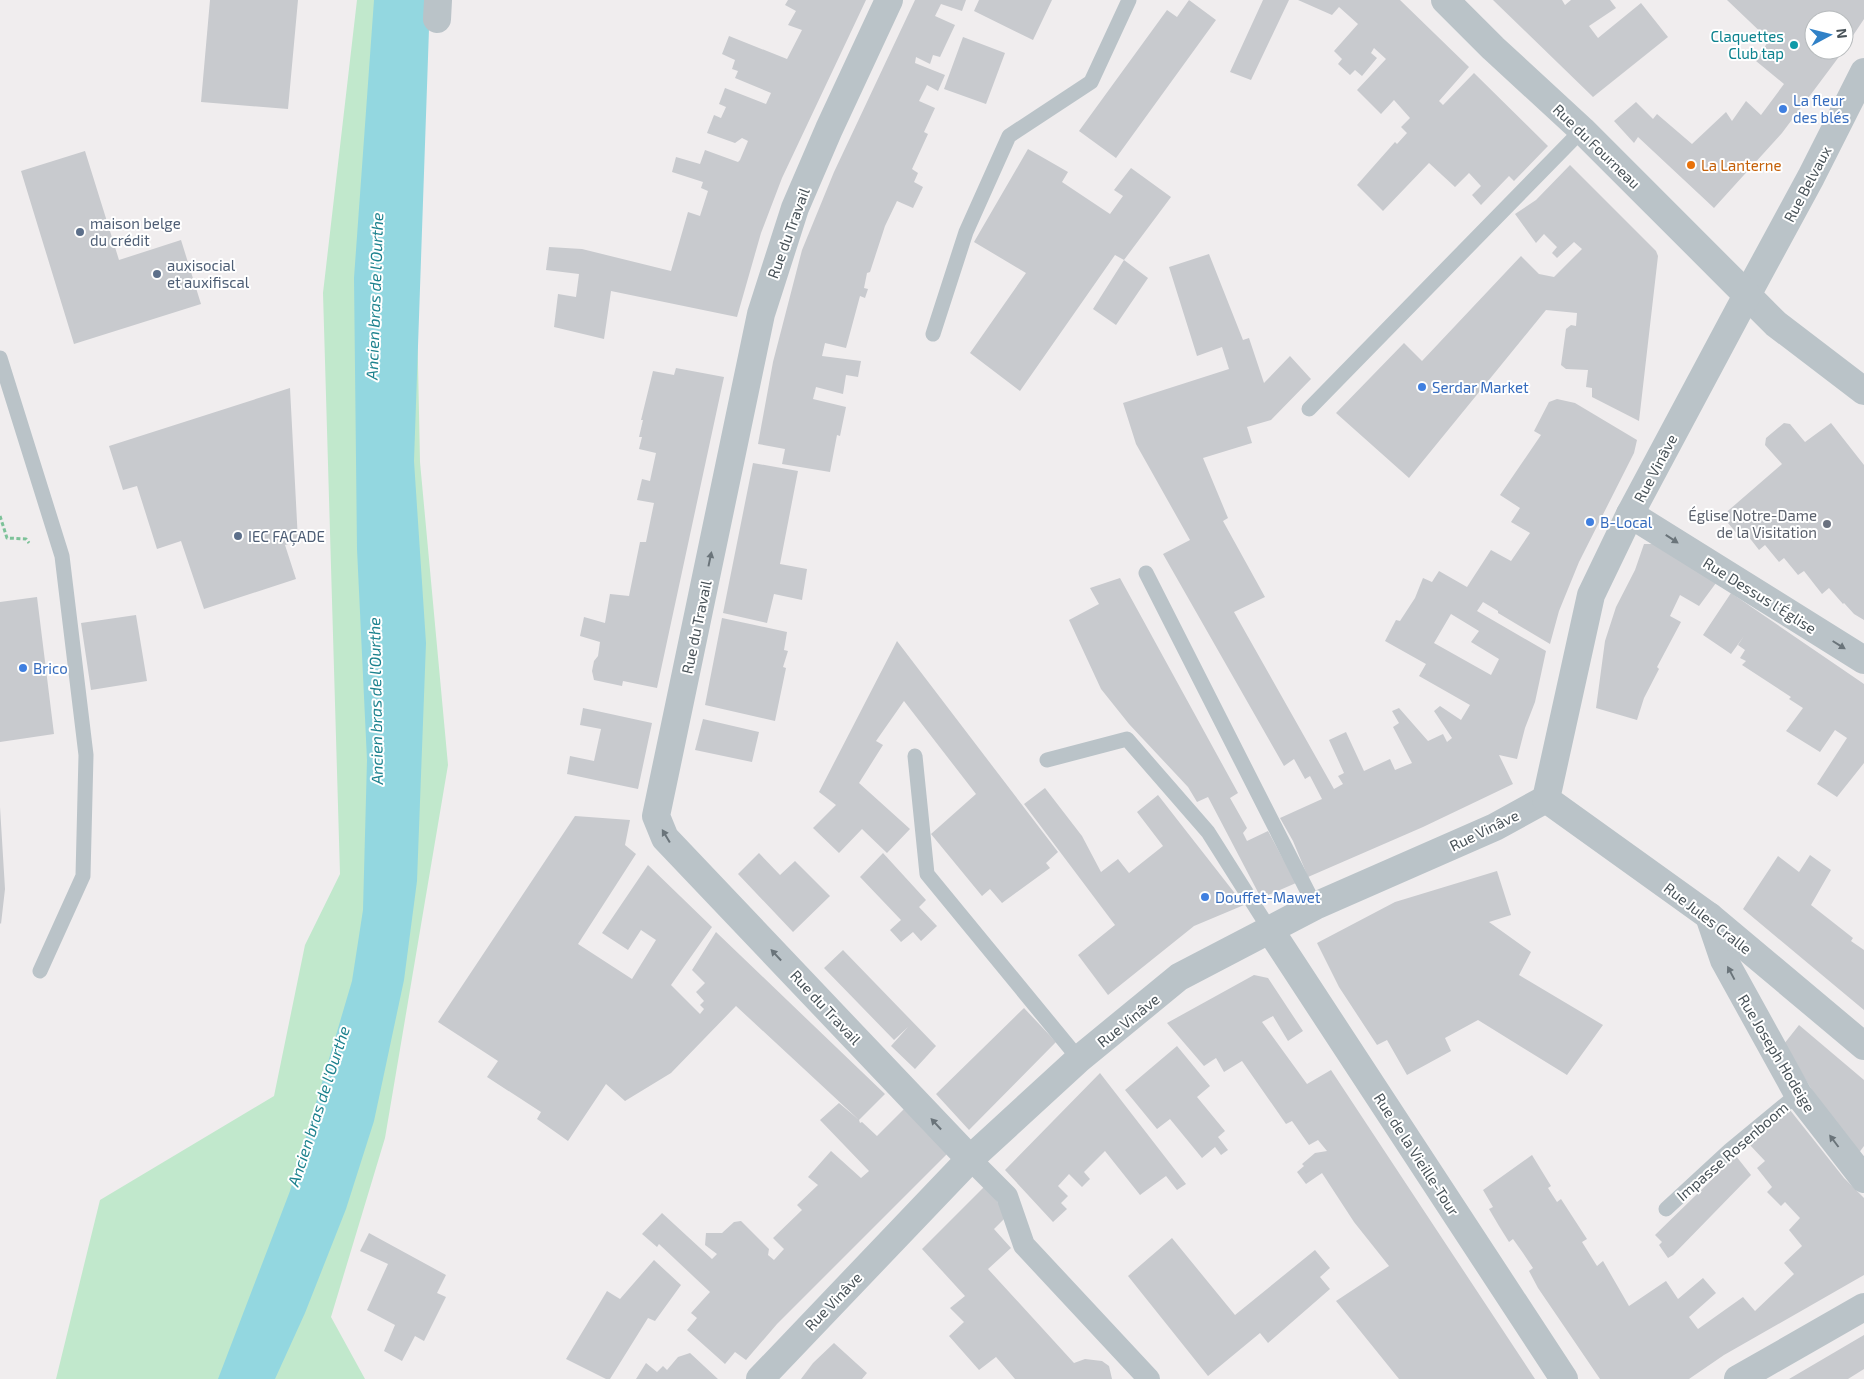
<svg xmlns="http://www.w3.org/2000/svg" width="1864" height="1379" font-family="'Exo 2',sans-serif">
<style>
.green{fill:#c1e8cc}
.water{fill:#93d7e0}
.building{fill:#c8cace;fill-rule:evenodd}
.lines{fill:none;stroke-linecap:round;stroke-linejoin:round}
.path{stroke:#7dc299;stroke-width:3;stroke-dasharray:4 2.5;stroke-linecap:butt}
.service{stroke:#bac3c8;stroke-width:15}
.pedestrian{stroke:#bac3c8;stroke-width:22}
.minor{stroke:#bac3c8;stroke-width:28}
.tertiary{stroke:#bac3c8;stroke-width:28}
.oneway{fill:#6a747a}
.culture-dot{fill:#0f9aa8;stroke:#fff;stroke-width:2}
.shop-dot{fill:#3f7fe0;stroke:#fff;stroke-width:2}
.food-dot{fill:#e8710a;stroke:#fff;stroke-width:2}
.service-dot{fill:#5c6f8a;stroke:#fff;stroke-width:2}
.worship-dot{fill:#6b7280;stroke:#fff;stroke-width:2}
.labels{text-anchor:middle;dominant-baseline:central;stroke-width:4;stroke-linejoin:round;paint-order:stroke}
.culture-label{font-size:15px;fill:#0d838f;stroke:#fff;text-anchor:end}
.shop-label{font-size:15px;fill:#366cbe;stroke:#fff;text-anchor:start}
.street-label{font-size:15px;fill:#485258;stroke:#fff}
.food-label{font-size:15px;fill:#c56008;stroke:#fff;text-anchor:start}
.service-label{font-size:15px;fill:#4e5e75;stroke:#fff;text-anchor:start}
.worship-label{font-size:15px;fill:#5b616d;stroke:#fff;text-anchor:end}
.water-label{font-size:16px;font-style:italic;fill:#1d828e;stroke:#fff}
</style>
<rect width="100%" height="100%" fill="#f0edee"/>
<path class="green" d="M 357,0 L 419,0 L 416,266 L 420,462 L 448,765 L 385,1138 L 331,1317 L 365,1379 L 56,1379 L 100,1200 L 274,1096 L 305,945 L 340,874 L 323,293 Z"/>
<path class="water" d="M 374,0 L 430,0 L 414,461 L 426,643 L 417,881 L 404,980 L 374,1121 L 346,1209 L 305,1313 L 275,1379 L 218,1379 L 290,1191 L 352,981 L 363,910 L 367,760 L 357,549 L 354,278 Z"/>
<path class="building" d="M 210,0 L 298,0 L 288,109 L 201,102 Z
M 788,0 L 866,0 L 782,178 L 761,233 L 737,317 L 611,291 L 604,339 L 554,327 L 558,294 L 576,297 L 579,274 L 546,270 L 549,247 L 582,249 L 671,271 L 688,212 L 700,216 L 708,191 L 701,188 L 703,182 L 672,172 L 676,157 L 700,164 L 705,150 L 738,162 L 740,160 L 748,141 L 742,138 L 735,143 L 707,133 L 714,115 L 721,118 L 726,107 L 719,104 L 725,88 L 766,104 L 771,93 L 735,78 L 738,71 L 732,69 L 735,60 L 722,54 L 729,36 L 787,59 L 802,30 L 788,25 L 796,11 L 785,5 Z
M 915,0 L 966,0 L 962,11 L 941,4 L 935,16 L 955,25 L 940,57 L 933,55 L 930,64 L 916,57 L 915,63 L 945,75 L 938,91 L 927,85 L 919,101 L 935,108 L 924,132 L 928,134 L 912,169 L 918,173 L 914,182 L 923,187 L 913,208 L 897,201 L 885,226 L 870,272 L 867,273 L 864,288 L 868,289 L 865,298 L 860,296 L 846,348 L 825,343 L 822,356 L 861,361 L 858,377 L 846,375 L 843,394 L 816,387 L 813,399 L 846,407 L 840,436 L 837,435 L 830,472 L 782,464 L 785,449 L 758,444 L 773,362 L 802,250 L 834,172 Z
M 979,0 L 1052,0 L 1033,40 L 974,11 Z
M 1189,0 L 1216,20 L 1116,158 L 1079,131 L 1167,10 L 1177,17 Z
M 1263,0 L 1289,0 L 1251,80 L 1230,72 Z
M 1298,0 L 1400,0 L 1469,67 L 1439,101 L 1443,105 L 1474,73 L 1548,146 L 1514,181 L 1509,176 L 1481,205 L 1472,195 L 1481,186 L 1469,173 L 1455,187 L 1429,163 L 1383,211 L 1357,185 L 1395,142 L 1397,144 L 1407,133 L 1401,127 L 1410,118 L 1394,100 L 1381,114 L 1357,90 L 1386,59 L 1374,48 L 1371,53 L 1377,58 L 1362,76 L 1355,70 L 1350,75 L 1338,64 L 1342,59 L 1334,51 L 1358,24 L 1339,7 L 1332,15 Z
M 1493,0 L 1562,0 L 1565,5 L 1571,0 L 1610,0 L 1616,8 L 1589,26 L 1598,38 L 1641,3 L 1668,37 L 1593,97 Z
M 1727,0 L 1864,0 L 1864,19 L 1844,49 L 1844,20 L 1814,20 L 1814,50 L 1844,50 L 1782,133 L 1714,208 L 1638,137 L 1634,143 L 1614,121 L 1636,102 L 1653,119 L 1657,114 L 1692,144 L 1726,112 L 1732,121 L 1746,101 L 1761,115 L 1784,84 L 1756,61 L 1769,40 Z
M 963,37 L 1005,53 L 986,104 L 944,89 Z
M 1028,149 L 1068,172 L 1062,182 L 1110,214 L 1123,196 L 1114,190 L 1131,168 L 1171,197 L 1124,260 L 1115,255 L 1020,391 L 970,353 L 1026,273 L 974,242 Z
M 85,151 L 119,260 L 181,240 L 201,304 L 74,344 L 21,171 Z
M 1570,165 L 1656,251 L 1658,256 L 1639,421 L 1592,397 L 1592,388 L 1586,387 L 1588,370 L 1566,369 L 1561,365 L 1566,329 L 1571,325 L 1576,326 L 1577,313 L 1546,310 L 1409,478 L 1336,413 L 1404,343 L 1422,361 L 1521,256 L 1539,274 L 1554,277 L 1582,249 L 1574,242 L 1557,258 L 1552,253 L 1557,247 L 1544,234 L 1536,243 L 1515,214 L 1536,200 Z
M 1209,254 L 1243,340 L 1249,338 L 1264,383 L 1290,356 L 1311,379 L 1271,420 L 1247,427 L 1252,443 L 1203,458 L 1228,518 L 1223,521 L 1265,597 L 1234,612 L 1334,789 L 1343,784 L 1338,776 L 1344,773 L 1329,740 L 1346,732 L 1364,771 L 1390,759 L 1395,770 L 1412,763 L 1393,727 L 1399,723 L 1392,711 L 1399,708 L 1428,741 L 1443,734 L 1447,742 L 1452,738 L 1434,711 L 1440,706 L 1461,720 L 1470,705 L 1419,676 L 1426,664 L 1385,641 L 1396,620 L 1400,621 L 1415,598 L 1423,578 L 1432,582 L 1439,571 L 1467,587 L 1491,550 L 1511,561 L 1530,533 L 1511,522 L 1520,508 L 1500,495 L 1541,435 L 1534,431 L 1549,402 L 1557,399 L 1575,403 L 1637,440 L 1634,453 L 1579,562 L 1559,611 L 1550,644 L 1498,613 L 1498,611 L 1483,602 L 1477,611 L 1546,651 L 1535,702 L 1525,728 L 1517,759 L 1499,755 L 1513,784 L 1423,827 L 1308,877 L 1293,841 L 1280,818 L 1322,799 L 1310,776 L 1305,779 L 1294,759 L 1284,766 L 1163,554 L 1190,540 L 1136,444 L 1123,403 L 1229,369 L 1222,347 L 1197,356 L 1169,267 ZM 1451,614 L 1479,631 L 1471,642 L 1499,659 L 1491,675 L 1434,643 Z
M 1124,260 L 1148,278 L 1116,325 L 1093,309 Z
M 676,368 L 724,377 L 657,688 L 623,681 L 622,686 L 594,680 L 592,671 L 594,661 L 598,656 L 600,642 L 580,636 L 584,617 L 605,623 L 610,594 L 629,596 L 640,542 L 646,542 L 654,503 L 637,500 L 642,479 L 650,481 L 656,453 L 639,449 L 642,437 L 639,437 L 643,420 L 641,420 L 653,371 L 674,375 Z
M 290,388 L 298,541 L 285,545 L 296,579 L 204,609 L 181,541 L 157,549 L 137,486 L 123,490 L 109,446 Z
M 1784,423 L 1790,424 L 1805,442 L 1831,423 L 1864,465 L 1864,620 L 1854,614 L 1844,603 L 1843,604 L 1829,588 L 1822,594 L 1804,571 L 1798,575 L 1784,558 L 1779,562 L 1765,545 L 1759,550 L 1745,532 L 1739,536 L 1722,516 L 1782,464 L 1765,445 L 1766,438 Z
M 753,463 L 798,471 L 780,564 L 807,569 L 802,600 L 774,594 L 767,623 L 723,613 Z
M 1644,544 L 1658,544 L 1716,583 L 1699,606 L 1680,595 L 1670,616 L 1681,622 L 1657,667 L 1659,669 L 1644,698 L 1637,720 L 1596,708 L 1605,641 L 1616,607 L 1635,570 Z
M 1120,578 L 1238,793 L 1230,798 L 1247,828 L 1243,833 L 1247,841 L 1268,831 L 1296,883 L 1261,898 L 1208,797 L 1197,802 L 1188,787 L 1129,724 L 1101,689 L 1069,620 L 1099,604 L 1090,588 Z
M 1731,593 L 1864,684 L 1864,763 L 1837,797 L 1817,784 L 1847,738 L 1835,730 L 1820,752 L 1786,731 L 1803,708 L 1789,699 L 1791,697 L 1742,665 L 1746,661 L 1740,658 L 1745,650 L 1738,645 L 1744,636 L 1731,654 L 1703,635 Z
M 37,597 L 54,734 L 0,742 L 0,602 Z
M 136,615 L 147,681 L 91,690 L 81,623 Z
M 722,618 L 787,632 L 784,650 L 788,651 L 783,667 L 786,668 L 775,721 L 705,705 Z
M 897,641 L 1058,852 L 1046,863 L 1050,868 L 1002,903 L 990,889 L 982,896 L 931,834 L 976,794 L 904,701 L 876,741 L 883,745 L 859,783 L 910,829 L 887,853 L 862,829 L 839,853 L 813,828 L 836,805 L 819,792 Z
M 583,708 L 652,723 L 638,789 L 567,774 L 570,756 L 594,761 L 601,729 L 580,725 Z
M 703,719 L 759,732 L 752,762 L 695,750 Z
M 1045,788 L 1082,836 L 1101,872 L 1118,859 L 1129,873 L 1163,846 L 1137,812 L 1158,795 L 1244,905 L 1194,926 L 1108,995 L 1078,955 L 1115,925 L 1024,804 Z
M 0,807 L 5,889 L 1,924 L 0,923 Z
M 575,816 L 630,820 L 625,845 L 636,854 L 578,944 L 632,979 L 656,940 L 641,930 L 628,950 L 602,933 L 648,865 L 712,927 L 671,985 L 700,1014 L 704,1009 L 700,1005 L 704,1001 L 696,992 L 705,983 L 692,970 L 716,932 L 885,1094 L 859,1120 L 860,1123 L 862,1122 L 877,1136 L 904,1109 L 949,1152 L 777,1324 L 746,1360 L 735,1352 L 725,1364 L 687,1330 L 697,1318 L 691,1313 L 710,1292 L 659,1244 L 657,1247 L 642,1234 L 662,1213 L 712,1259 L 717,1254 L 705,1245 L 706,1233 L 722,1233 L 734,1222 L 741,1221 L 769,1249 L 768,1255 L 774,1260 L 784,1249 L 773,1238 L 802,1210 L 797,1205 L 818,1185 L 808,1177 L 831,1151 L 861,1178 L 869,1171 L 820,1120 L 839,1103 L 859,1120 L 736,1006 L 671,1073 L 625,1101 L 606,1084 L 568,1141 L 537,1119 L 541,1112 L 487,1077 L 498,1061 L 438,1022 Z
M 759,853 L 780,875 L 795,861 L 830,896 L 793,932 L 738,874 Z
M 883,853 L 926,900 L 919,907 L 937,926 L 921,941 L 913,932 L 901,942 L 890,930 L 901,920 L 860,877 Z
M 1810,855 L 1831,870 L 1811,905 L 1853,938 L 1851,941 L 1864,950 L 1864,1010 L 1743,909 L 1778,856 L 1799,872 Z
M 1497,871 L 1511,915 L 1489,922 L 1531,952 L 1519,975 L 1603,1025 L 1567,1075 L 1478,1020 L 1445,1038 L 1451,1051 L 1407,1075 L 1387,1040 L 1377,1045 L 1339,987 L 1317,943 L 1395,902 Z
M 843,950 L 936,1046 L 915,1069 L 891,1046 L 908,1027 L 894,1040 L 824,968 Z
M 1254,975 L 1268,978 L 1303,1031 L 1288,1041 L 1273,1016 L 1262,1022 L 1307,1084 L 1331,1070 L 1535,1379 L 1399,1379 L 1336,1301 L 1389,1266 L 1354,1222 L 1322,1173 L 1306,1184 L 1297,1172 L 1304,1166 L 1302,1164 L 1315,1153 L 1327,1151 L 1318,1140 L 1309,1145 L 1292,1121 L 1286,1124 L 1242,1061 L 1224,1072 L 1216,1058 L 1204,1066 L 1167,1023 Z
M 1024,1008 L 1056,1042 L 969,1130 L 936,1094 Z
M 1799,1025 L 1864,1080 L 1864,1146 L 1858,1154 L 1840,1136 L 1784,1044 Z
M 1177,1046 L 1210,1086 L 1197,1097 L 1225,1131 L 1218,1137 L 1228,1150 L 1221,1155 L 1215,1147 L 1202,1158 L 1170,1119 L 1157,1129 L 1125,1090 Z
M 1100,1073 L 1186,1184 L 1177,1190 L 1166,1176 L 1140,1195 L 1105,1151 L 1084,1172 L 1090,1179 L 1082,1187 L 1069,1174 L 1058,1186 L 1068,1196 L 1061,1203 L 1067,1209 L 1053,1222 L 1005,1170 Z
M 1790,1110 L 1844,1178 L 1864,1198 L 1864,1275 L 1724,1355 L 1689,1379 L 1600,1379 L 1538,1288 L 1529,1271 L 1533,1268 L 1523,1253 L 1513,1239 L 1509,1242 L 1499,1226 L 1489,1209 L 1493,1207 L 1483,1190 L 1532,1155 L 1551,1186 L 1548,1188 L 1557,1202 L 1561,1199 L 1587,1239 L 1582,1242 L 1597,1266 L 1603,1261 L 1629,1306 L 1666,1281 L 1678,1299 L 1703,1278 L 1716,1293 L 1689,1317 L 1698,1329 L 1743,1297 L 1755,1311 L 1794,1274 L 1784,1263 L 1802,1246 L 1789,1230 L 1800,1218 L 1785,1202 L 1781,1206 L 1767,1192 L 1772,1187 L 1757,1168 L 1765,1161 L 1748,1143 Z
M 1736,1156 L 1751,1175 L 1673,1255 L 1668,1258 L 1659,1245 L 1662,1242 L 1655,1235 Z
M 986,1185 L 1007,1216 L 994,1229 L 1011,1248 L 988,1269 L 1074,1363 L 1085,1359 L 1102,1361 L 1109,1366 L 1112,1379 L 1015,1379 L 996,1357 L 979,1370 L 949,1336 L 964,1322 L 950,1308 L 965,1296 L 922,1249 Z
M 369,1233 L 446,1275 L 437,1293 L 446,1297 L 424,1341 L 415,1336 L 402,1361 L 384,1351 L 395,1325 L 367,1310 L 388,1264 L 360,1251 Z
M 1172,1238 L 1235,1315 L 1315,1250 L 1330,1268 L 1320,1277 L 1330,1289 L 1268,1343 L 1260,1333 L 1208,1376 L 1128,1276 Z
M 654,1260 L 681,1285 L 655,1321 L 648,1318 L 610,1379 L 606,1379 L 566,1359 L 607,1291 L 620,1299 Z
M 1864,1335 L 1864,1369 L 1848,1379 L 1789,1379 Z
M 834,1343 L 867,1373 L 862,1379 L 801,1379 L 813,1363 Z
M 690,1353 L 718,1379 L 636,1379 L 646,1363 L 657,1372 L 663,1366 L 667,1370 L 678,1357 Z"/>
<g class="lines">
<path class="path" d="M 0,516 L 7,538 L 26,539 L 29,543"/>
<path class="service" d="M 933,334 L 966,232 L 1009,136 L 1091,82 L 1129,0
M 0,358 L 62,556 L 86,755 L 83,876 L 40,971
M 1309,409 L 1582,130
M 1146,573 L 1315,906
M 915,756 L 927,874 L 1079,1059
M 1047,760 L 1127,739 L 1208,832 L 1270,930
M 1666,1209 L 1730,1150 L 1798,1094"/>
<path class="pedestrian" d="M 970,1159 L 1007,1196 L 1024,1245 L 1149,1379"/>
<path class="minor" d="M 889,0 L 829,129 L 795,208 L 761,314 L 656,816 L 665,838 L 970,1159
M 437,19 L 438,0
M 1864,72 L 1811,177 L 1747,295 L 1776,324 L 1864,391
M 1630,514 L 1864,660
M 1709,916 L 1724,960 L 1798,1094 L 1864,1179
M 1270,930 L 1564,1379
M 760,1379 L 970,1159 L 1079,1059 L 1179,977 L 1315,906 L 1495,827 L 1546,799
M 1738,1379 L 1864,1307"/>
<path class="tertiary" d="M 1445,0 L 1493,48 L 1582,130 L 1747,295 L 1630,514 L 1591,595 L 1546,799 L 1709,916 L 1864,1046"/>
</g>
<defs><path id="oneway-solid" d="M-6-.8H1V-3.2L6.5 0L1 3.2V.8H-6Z" transform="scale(1.25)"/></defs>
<g class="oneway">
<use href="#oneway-solid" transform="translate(1672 539) rotate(33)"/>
<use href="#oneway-solid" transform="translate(710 559) rotate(-78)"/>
<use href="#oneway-solid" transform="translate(1839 645) rotate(32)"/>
<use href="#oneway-solid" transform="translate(666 836) rotate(-121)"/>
<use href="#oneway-solid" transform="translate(776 955) rotate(-133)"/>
<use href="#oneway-solid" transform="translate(1731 973) rotate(-118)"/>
<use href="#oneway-solid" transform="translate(936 1124) rotate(-133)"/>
<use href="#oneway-solid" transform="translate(1834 1141) rotate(-127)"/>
</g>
<circle class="culture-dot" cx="1794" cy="45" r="5"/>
<g class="shop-dot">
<circle cx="1783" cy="109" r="5"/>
<circle cx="1422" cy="387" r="5"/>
<circle cx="1590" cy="522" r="5"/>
<circle cx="23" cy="668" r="5"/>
<circle cx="1205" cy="897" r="5"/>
</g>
<circle class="food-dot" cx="1691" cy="165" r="5"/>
<g class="service-dot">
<circle cx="80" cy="232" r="5"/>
<circle cx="157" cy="274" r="5"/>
<circle cx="238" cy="536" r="5"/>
</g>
<circle class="worship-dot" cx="1827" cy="524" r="5"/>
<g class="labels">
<g class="culture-label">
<text x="1784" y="36">Claquettes<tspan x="1784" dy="17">Club tap</tspan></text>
</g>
<g class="shop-label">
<text x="1793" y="100">La fleur<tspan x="1793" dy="17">des blés</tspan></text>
<text x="1432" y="387">Serdar Market</text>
<text x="1600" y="522">B-Local</text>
<text x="33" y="668">Brico</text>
<text x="1215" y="897">Douffet-Mawet</text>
</g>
<g class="street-label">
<text transform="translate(1597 146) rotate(44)">Rue du Fourneau</text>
<text transform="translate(1807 184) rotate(-62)">Rue Belvaux</text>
<text transform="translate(788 233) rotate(-70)">Rue du Travail</text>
<text transform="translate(1655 468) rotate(-62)">Rue Vinâve</text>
<text transform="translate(1760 595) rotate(32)">Rue Dessus l'Église</text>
<text transform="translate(696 627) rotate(-78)">Rue du Travail</text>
<text transform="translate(1484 830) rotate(-26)">Rue Vinâve</text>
<text transform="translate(1708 918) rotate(38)">Rue Jules Cralle</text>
<text transform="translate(826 1007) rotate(47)">Rue du Travail</text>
<text transform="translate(1128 1020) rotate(-39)">Rue Vinâve</text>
<text transform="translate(1777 1053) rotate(59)">Rue Joseph Hodeige</text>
<text transform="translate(1732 1151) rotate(-41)">Impasse Rosenboom</text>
<text transform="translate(1417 1154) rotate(57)">Rue de la Vieille-Tour</text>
<text transform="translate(833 1301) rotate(-46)">Rue Vinâve</text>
</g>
<g class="food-label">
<text x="1701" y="165">La Lanterne</text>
</g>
<g class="service-label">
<text x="90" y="223">maison belge<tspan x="90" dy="17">du crédit</tspan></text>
<text x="167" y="265">auxisocial<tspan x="167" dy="17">et auxifiscal</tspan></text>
<text x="248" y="536">IEC FAÇADE</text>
</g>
<g class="worship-label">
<text x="1817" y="515">Église Notre-Dame<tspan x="1817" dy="17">de la Visitation</tspan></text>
</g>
<g class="water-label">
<text transform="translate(374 296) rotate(-88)">Ancien bras de l'Ourthe</text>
<text transform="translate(375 701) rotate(-91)">Ancien bras de l'Ourthe</text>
<text transform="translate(318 1106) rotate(-72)">Ancien bras de l'Ourthe</text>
</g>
</g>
<g transform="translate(1829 35) rotate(83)"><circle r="24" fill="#ffffff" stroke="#b6babc"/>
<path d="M0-4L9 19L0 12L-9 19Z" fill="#3081c7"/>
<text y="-8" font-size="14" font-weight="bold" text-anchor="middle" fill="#485258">N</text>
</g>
</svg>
